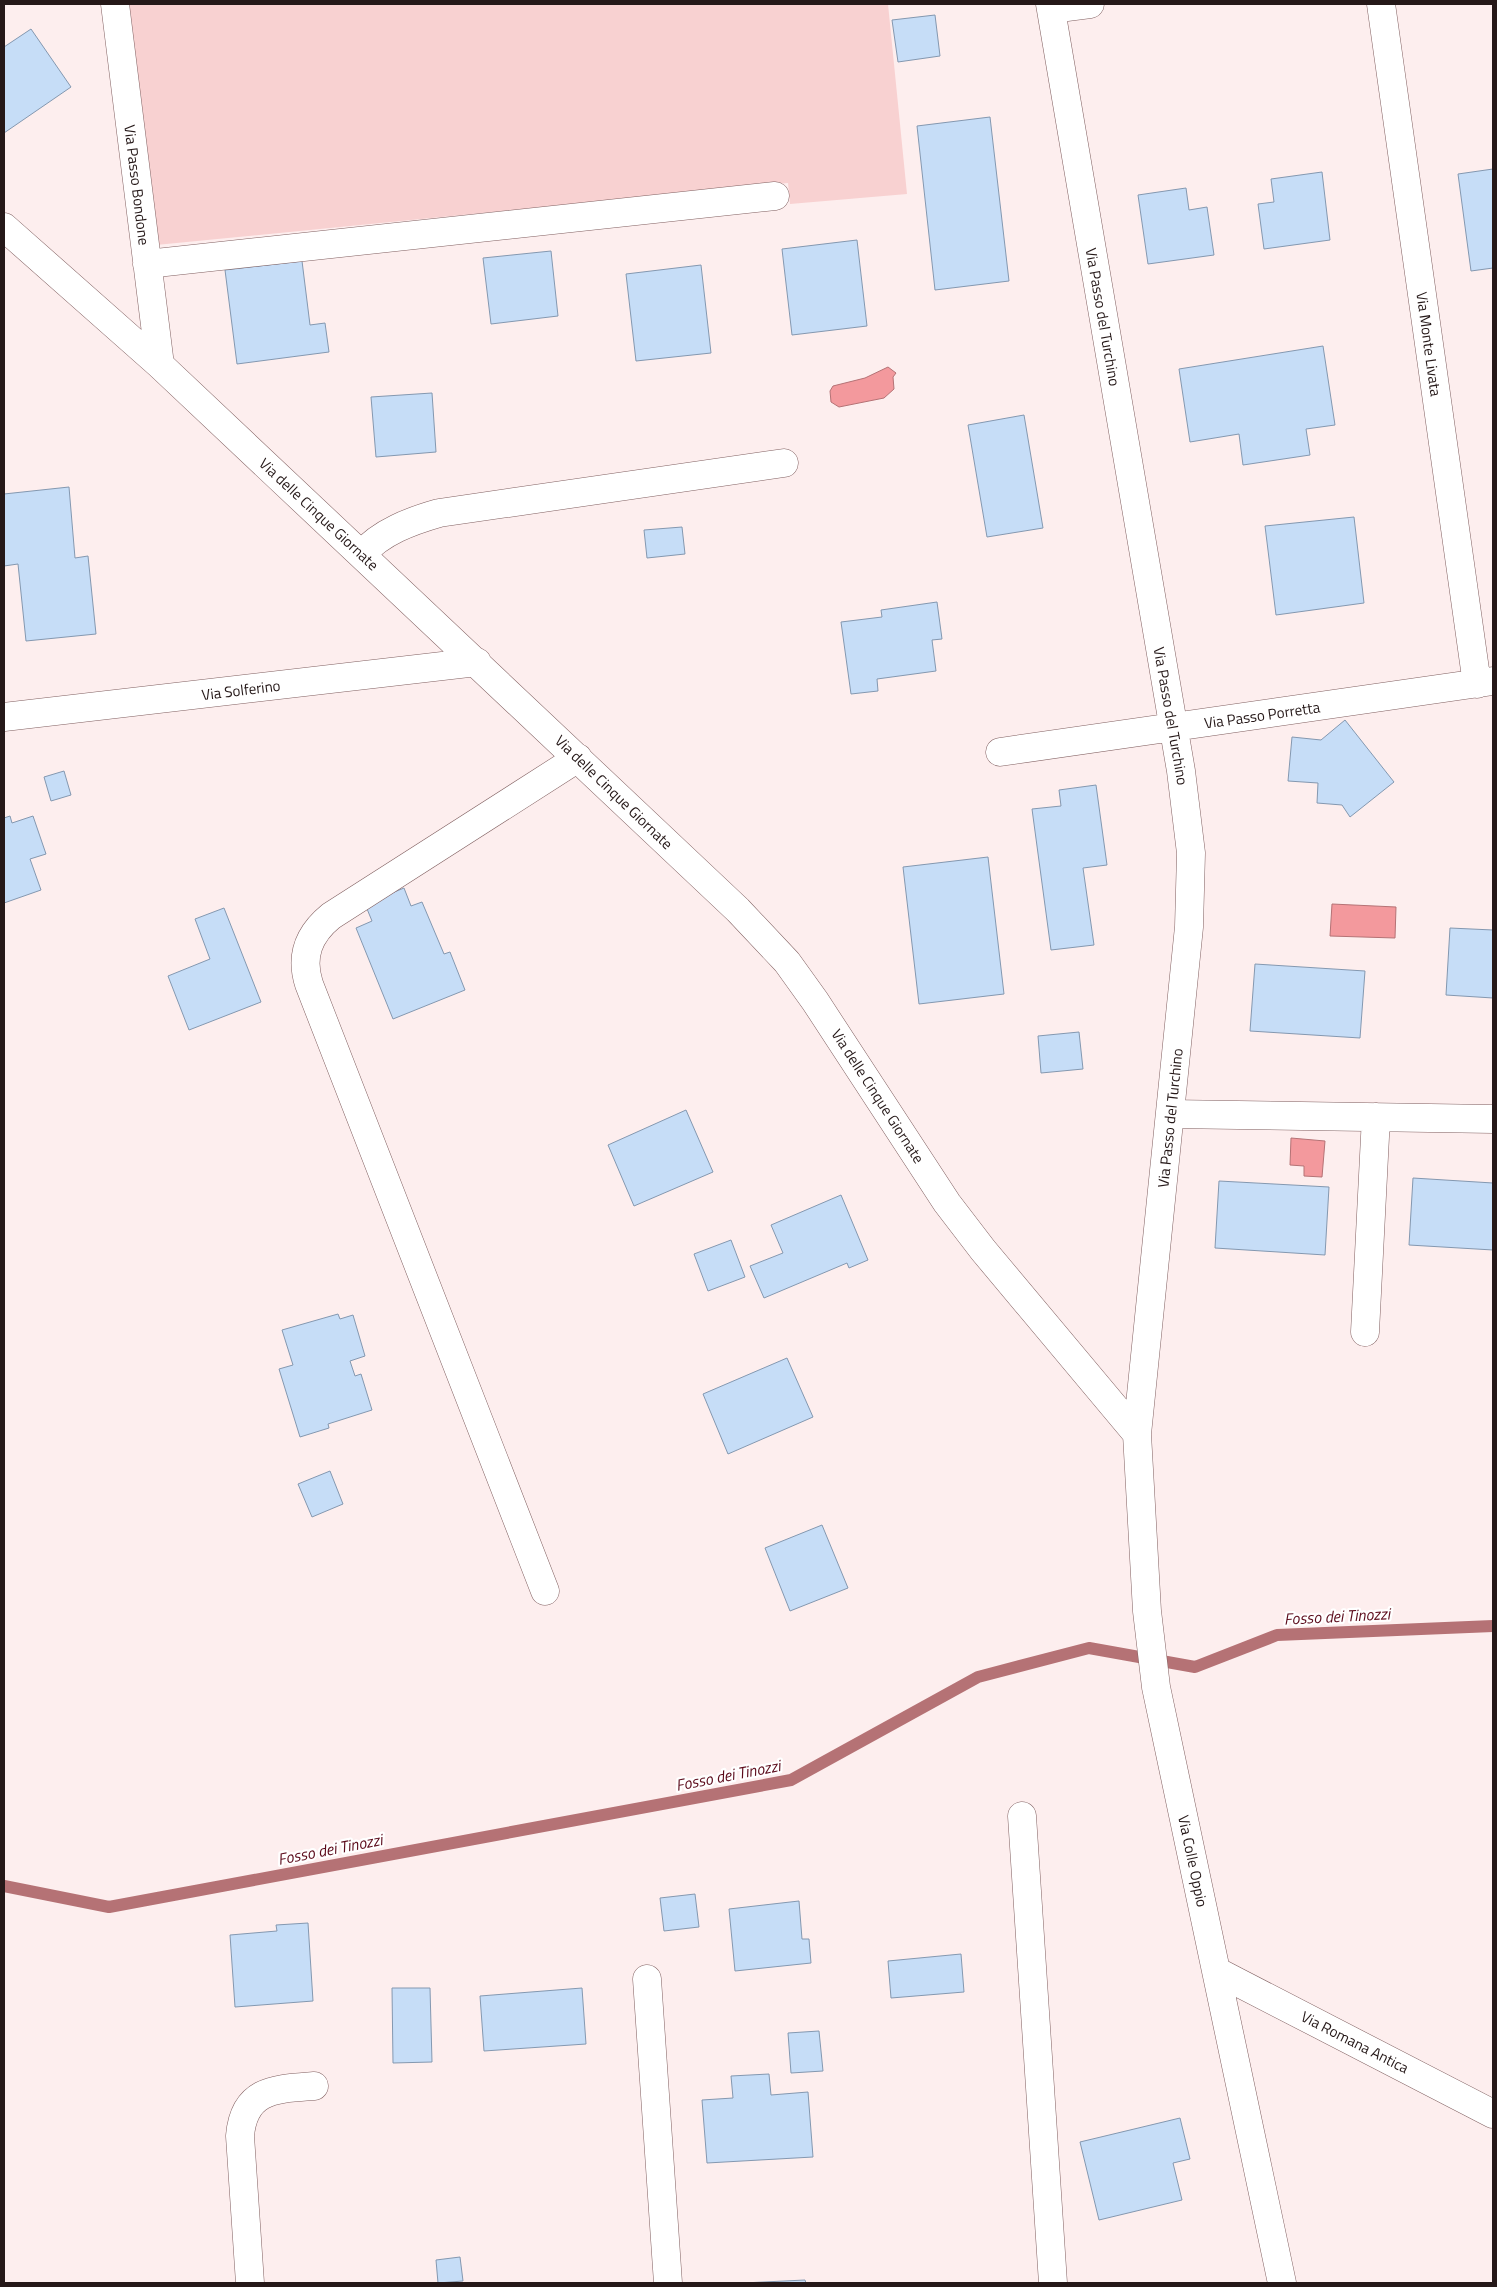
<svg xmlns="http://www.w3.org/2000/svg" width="1497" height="2287" font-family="'Titillium Web',sans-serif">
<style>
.green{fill:#f8d1d1}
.water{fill:#f3999d;stroke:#b57275}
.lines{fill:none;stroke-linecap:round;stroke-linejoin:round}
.stream{stroke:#b57275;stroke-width:12}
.building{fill:#c6ddf7;stroke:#8498b0}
.minor-casing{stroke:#816061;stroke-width:29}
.minor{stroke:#fff;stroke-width:28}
.labels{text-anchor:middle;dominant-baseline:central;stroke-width:4.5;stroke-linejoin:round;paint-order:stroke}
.street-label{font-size:15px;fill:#251818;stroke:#fff}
.water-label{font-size:16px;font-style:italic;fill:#5b0a1a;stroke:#fff}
</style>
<rect width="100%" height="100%" fill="#fdeeee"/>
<path class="green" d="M 121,4 L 888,4 L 907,194 L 790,204 L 788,183 L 156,245 Z"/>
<path class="water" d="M 888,367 L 896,373 L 893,377 L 894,389 L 884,398 L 839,407 L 831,402 L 830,391 L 833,386 L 865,378 Z
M 1332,904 L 1396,907 L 1395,938 L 1330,936 Z
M 1291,1138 L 1325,1141 L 1322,1177 L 1304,1176 L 1304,1166 L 1290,1165 Z"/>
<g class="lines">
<path class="stream" d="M 4,1886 L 109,1907 L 791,1780 L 978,1677 L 1089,1648 L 1195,1667 L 1277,1635 L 1493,1626"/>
</g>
<path class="building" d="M 935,15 L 940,56 L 898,62 L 892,20 Z
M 31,29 L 71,87 L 4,133 L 4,47 Z
M 990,117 L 1009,281 L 935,290 L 917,126 Z
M 1493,169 L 1493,268 L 1471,271 L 1458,174 Z
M 1322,172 L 1330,240 L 1264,249 L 1258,204 L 1274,202 L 1271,179 Z
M 1186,188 L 1189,210 L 1207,207 L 1214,255 L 1148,264 L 1138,195 Z
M 857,240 L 867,326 L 792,335 L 782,249 Z
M 551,251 L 558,316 L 491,324 L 483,258 Z
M 302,261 L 310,325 L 325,323 L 329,352 L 237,364 L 225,270 Z
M 701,265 L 711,353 L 636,361 L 626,274 Z
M 1323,346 L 1335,425 L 1306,429 L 1310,455 L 1243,465 L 1239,434 L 1190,442 L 1179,369 Z
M 432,393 L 436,452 L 376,457 L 371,397 Z
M 1024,415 L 1043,528 L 987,537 L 968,425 Z
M 69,487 L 75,558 L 88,556 L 96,634 L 26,641 L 18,564 L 4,566 L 4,494 Z
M 1354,517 L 1364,603 L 1276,615 L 1265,526 Z
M 682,527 L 685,554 L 647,558 L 644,530 Z
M 937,602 L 942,639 L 932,640 L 936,671 L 877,679 L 878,691 L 851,694 L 841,622 L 882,617 L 881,610 Z
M 1345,720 L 1394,782 L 1350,817 L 1342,805 L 1317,803 L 1318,783 L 1288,781 L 1292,737 L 1321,740 Z
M 64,771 L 71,795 L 51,801 L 44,777 Z
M 1096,785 L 1107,865 L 1083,868 L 1094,945 L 1051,950 L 1032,809 L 1061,806 L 1059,790 Z
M 10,816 L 12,823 L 33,816 L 46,854 L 30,859 L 41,890 L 4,903 L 4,818 Z
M 988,857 L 1004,994 L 919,1004 L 903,867 Z
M 404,888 L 411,906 L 422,902 L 444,954 L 450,952 L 465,990 L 393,1019 L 356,928 L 372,921 L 365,904 Z
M 224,908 L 261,1002 L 189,1030 L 168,976 L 210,959 L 195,919 Z
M 1450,928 L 1493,930 L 1493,998 L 1446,995 Z
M 1255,964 L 1365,971 L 1360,1038 L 1250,1031 Z
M 1079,1032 L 1083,1069 L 1041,1073 L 1038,1036 Z
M 686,1110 L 713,1172 L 634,1206 L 608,1145 Z
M 1413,1178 L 1493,1183 L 1493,1250 L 1409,1245 Z
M 1219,1181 L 1329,1187 L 1325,1255 L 1215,1248 Z
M 841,1195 L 868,1260 L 849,1268 L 847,1263 L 764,1298 L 750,1266 L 783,1253 L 771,1225 Z
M 731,1240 L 745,1277 L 708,1291 L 694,1254 Z
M 338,1314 L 340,1319 L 353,1315 L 365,1356 L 350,1361 L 355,1376 L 361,1374 L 372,1410 L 328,1424 L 329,1428 L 300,1437 L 279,1369 L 293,1365 L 282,1330 Z
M 787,1358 L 813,1417 L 728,1454 L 703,1394 Z
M 330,1471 L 343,1504 L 312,1517 L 298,1484 Z
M 822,1525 L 848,1588 L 790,1611 L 765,1548 Z
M 695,1894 L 699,1927 L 664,1931 L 660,1898 Z
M 799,1901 L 802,1939 L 809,1939 L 811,1963 L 735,1971 L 729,1909 Z
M 308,1923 L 313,2001 L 235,2007 L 230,1935 L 277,1931 L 276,1925 Z
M 961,1954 L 964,1992 L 891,1998 L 888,1961 Z
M 392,1988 L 430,1988 L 432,2062 L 393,2063 Z
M 582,1988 L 586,2044 L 484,2051 L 480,1996 Z
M 819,2031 L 823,2071 L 791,2073 L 788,2033 Z
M 769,2074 L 771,2095 L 808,2092 L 813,2157 L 707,2163 L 702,2100 L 733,2098 L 731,2076 Z
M 1180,2118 L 1190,2159 L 1173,2163 L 1182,2200 L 1099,2220 L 1080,2142 Z
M 460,2257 L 463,2281 L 438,2283 L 436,2260 Z
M 805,2280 L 806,2283 L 743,2283 Z"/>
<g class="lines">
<g class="minor-casing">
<path id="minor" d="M 115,4 L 160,365
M 1050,4 L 1181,771 L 1191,853 L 1189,927 L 1137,1434 L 1147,1611 L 1156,1687 L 1282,2283
M 1381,4 L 1477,684
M 1051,9 L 1090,4
M 4,227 L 160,365 L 738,910 L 787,962 L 815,1001 L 947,1203 L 983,1250 L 1137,1434
M 147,264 L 775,196
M 362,554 C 381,532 411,521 439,513 L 784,463
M 4,717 L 477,662
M 1000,752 L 1493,681
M 1170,1114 L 1493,1119
M 1365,1332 L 1376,1117
M 545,1591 L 309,984 C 300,956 309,934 331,916 L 578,758
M 1022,1816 L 1053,2283
M 1216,1971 L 1493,2114
M 647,1979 L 668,2283
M 250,2283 L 240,2136 C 244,2089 275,2089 314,2086"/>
</g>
<use href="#minor" class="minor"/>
</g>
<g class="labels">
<g class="street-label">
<text transform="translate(137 185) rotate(83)">Via Passo Bondone</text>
<text transform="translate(1103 317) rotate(80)">Via Passo del Turchino</text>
<text transform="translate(1429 344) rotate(82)">Via Monte Livata</text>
<text transform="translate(319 514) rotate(43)">Via delle Cinque Giornate</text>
<text transform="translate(241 690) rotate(-7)">Via Solferino</text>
<text transform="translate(1262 715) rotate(-8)">Via Passo Porretta</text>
<text transform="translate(1171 716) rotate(80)">Via Passo del Turchino</text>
<text transform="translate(614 792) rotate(44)">Via delle Cinque Giornate</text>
<text transform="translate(878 1096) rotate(57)">Via delle Cinque Giornate</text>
<text transform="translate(1170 1118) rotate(-84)">Via Passo del Turchino</text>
<text transform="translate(1193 1861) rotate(78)">Via Colle Oppio</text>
<text transform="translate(1355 2042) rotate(27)">Via Romana Antica</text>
</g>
<g class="water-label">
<text transform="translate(1337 1616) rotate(-3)">Fosso dei Tinozzi</text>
<text transform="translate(728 1775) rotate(-11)">Fosso dei Tinozzi</text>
<text transform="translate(330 1849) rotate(-11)">Fosso dei Tinozzi</text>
</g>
</g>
<rect width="1497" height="2287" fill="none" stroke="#251818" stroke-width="10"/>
</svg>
